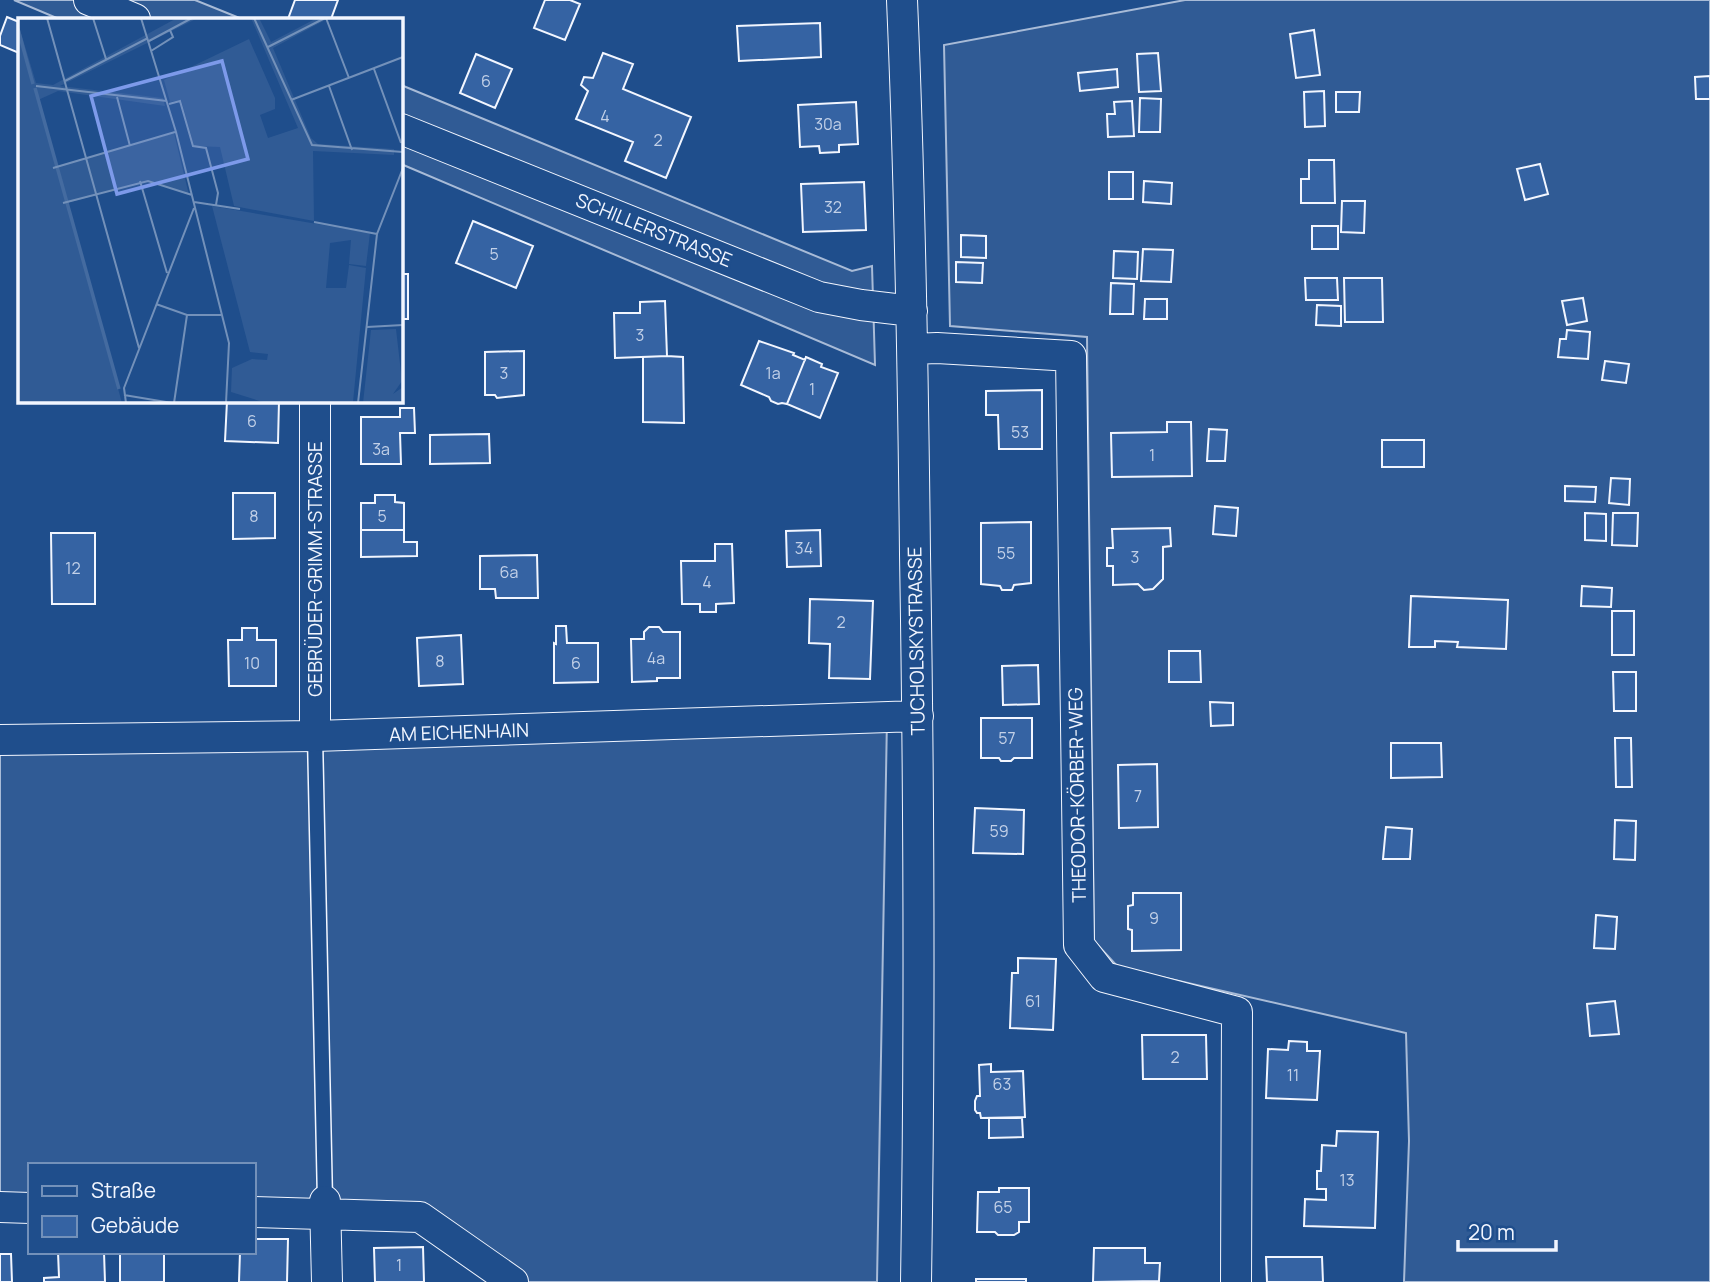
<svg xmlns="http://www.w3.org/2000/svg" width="1710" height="1282" font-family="Manrope,sans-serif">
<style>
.built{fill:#305b95;stroke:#a8bbd7;stroke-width:2}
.building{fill:#3563a3;stroke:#f2f6ff;stroke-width:2}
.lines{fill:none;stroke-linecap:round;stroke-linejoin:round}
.lane-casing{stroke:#f2f6ff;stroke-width:17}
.street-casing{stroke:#f2f6ff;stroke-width:32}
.lane{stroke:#1f4e8c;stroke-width:14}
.street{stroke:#1f4e8c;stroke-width:30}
.labels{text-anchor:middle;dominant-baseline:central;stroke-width:5;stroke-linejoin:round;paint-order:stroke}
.number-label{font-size:16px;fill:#c3d1e8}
.street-label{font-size:19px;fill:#f2f6ff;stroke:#1f4e8c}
.inset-river{fill:none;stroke:#446ba0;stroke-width:3.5}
.inset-road{fill:none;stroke:#7391ba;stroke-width:2}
.view{fill:#7d9aea;fill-opacity:0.15;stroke:#7d9aea;stroke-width:3.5}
.inset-edge{fill:none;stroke:#f2f6ff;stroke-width:3.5}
</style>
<rect width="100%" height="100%" fill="#1f4e8c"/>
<path class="built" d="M 14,0 L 195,0 L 242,19 L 59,19 Z
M 1185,0 L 1710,0 L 1710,1282 L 1404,1282 L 1409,1141 L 1406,1033 L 1118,967 L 1094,941 L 1087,337 L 950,326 L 944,45 Z
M 401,85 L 852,271 L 872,266 L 875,365 L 401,164 Z
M 887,718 L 877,1282 L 513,1282 L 416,1215 L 254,1200 L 254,1165 L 30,1165 L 30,1200 L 0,1200 L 0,740 Z"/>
<path class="building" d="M 295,0 L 338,0 L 331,19 L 288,19 Z
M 545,0 L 570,0 L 580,4 L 565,40 L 534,28 Z
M 7,17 L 19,22 L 19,53 L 0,45 L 0,36 Z
M 820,23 L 821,57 L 739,61 L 737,26 Z
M 1314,30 L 1320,75 L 1296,78 L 1290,34 Z
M 603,53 L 633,64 L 623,89 L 691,117 L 666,178 L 625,161 L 633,142 L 576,119 L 588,91 L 581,85 L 584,77 L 593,78 Z
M 1158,53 L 1161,91 L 1139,92 L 1137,54 Z
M 476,54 L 512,69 L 495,108 L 460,93 Z
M 1117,69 L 1118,87 L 1080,91 L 1078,73 Z
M 1710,76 L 1710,99 L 1696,99 L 1695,77 Z
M 1324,91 L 1325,126 L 1305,127 L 1304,92 Z
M 1336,92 L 1360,92 L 1359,112 L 1336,112 Z
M 1140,98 L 1161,99 L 1160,132 L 1139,132 Z
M 1132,101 L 1134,136 L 1108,137 L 1107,114 L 1115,114 L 1114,102 Z
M 856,102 L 858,144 L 839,145 L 839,152 L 820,153 L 819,146 L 800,147 L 798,105 Z
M 1309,160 L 1334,160 L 1335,203 L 1301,203 L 1301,179 L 1309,179 Z
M 1540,164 L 1548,194 L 1525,200 L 1517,169 Z
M 1109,172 L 1133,172 L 1133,199 L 1109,199 Z
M 1144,181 L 1172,183 L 1171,204 L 1143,202 Z
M 864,182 L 866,230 L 803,232 L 801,184 Z
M 1342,201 L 1365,201 L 1364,233 L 1341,232 Z
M 473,221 L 533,246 L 516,288 L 456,263 Z
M 1312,226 L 1338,226 L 1338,249 L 1312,249 Z
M 961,235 L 986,236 L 986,258 L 961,257 Z
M 1143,249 L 1173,250 L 1171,282 L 1141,281 Z
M 1114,251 L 1138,252 L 1137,279 L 1113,278 Z
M 956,262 L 983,263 L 982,283 L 956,282 Z
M 401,274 L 408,274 L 408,319 L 401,319 Z
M 1305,278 L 1337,278 L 1338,300 L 1306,300 Z
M 1344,278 L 1382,278 L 1383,322 L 1345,322 Z
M 1111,283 L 1134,284 L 1133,314 L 1110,314 Z
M 1583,298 L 1587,321 L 1567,325 L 1562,301 Z
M 1145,299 L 1167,299 L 1167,319 L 1144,319 Z
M 665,301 L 667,356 L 615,358 L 614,313 L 640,313 L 640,302 Z
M 1317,305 L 1341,306 L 1341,326 L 1316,325 Z
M 1567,330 L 1590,332 L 1588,359 L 1558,357 L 1560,339 L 1566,339 Z
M 759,341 L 794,353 L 793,355 L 805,360 L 806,357 L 787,404 L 782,403 L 778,404 L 771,401 L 769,397 L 741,385 Z
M 524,351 L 524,395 L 497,398 L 495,395 L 485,395 L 485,352 Z
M 667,356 L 683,357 L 684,423 L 643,422 L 643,357 Z
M 806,357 L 822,364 L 821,367 L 838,373 L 820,418 L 787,404 Z
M 1605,361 L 1629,364 L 1626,383 L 1602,380 Z
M 1042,390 L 1042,449 L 999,449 L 998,415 L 986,415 L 986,391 Z
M 227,401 L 279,401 L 278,443 L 225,441 Z
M 400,408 L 414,408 L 415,433 L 400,433 L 401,464 L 361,464 L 361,417 L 400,417 Z
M 1167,422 L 1191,422 L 1192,476 L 1112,477 L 1111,433 L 1167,432 Z
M 1209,429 L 1227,430 L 1225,461 L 1207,461 Z
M 489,434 L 490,463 L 430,464 L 430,435 Z
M 1382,440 L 1424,440 L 1424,467 L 1382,467 Z
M 1611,478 L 1630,479 L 1629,505 L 1609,503 Z
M 1565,486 L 1596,487 L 1595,502 L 1565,501 Z
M 233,493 L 275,493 L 275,538 L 233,539 Z
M 375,495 L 395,495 L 395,502 L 404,503 L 404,530 L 361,530 L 361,503 L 375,503 Z
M 1215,506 L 1238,508 L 1236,536 L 1213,534 Z
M 1585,513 L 1606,514 L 1606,541 L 1585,540 Z
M 1613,513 L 1638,513 L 1637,546 L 1612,545 Z
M 1031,522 L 1031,583 L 1014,585 L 1012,590 L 1002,590 L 1000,586 L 981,584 L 981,523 Z
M 1170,528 L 1171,546 L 1163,547 L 1163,579 L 1153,589 L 1144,590 L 1138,584 L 1113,585 L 1113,566 L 1107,566 L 1107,548 L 1113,548 L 1112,529 Z
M 361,530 L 404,530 L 404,542 L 417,542 L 417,556 L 361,557 Z
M 820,530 L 821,566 L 787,567 L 786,531 Z
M 51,533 L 95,533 L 95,604 L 52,604 Z
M 715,544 L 732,544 L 734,603 L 716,604 L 716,612 L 700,612 L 700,604 L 682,604 L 681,561 L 715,561 Z
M 537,555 L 538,598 L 496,598 L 495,589 L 480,589 L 480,556 Z
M 1582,586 L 1612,588 L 1611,607 L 1581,606 Z
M 1411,596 L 1508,600 L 1506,649 L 1457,647 L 1458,642 L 1435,641 L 1435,647 L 1409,647 Z
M 810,599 L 873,601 L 870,679 L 829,678 L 830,644 L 809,643 Z
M 1612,611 L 1634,611 L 1634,655 L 1612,655 Z
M 556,626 L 566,626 L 567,643 L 598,643 L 598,682 L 554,683 L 554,643 L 556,644 Z
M 649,627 L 659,627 L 663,632 L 680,632 L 680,678 L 657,678 L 657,681 L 632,682 L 631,639 L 644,639 L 644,632 Z
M 242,628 L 257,628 L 257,640 L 276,640 L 276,686 L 229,686 L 228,640 L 242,640 Z
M 461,635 L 463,684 L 419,686 L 417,638 Z
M 1169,651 L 1200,651 L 1201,682 L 1169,682 Z
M 1038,665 L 1039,704 L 1003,705 L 1002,666 Z
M 1613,672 L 1636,672 L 1636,711 L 1614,711 Z
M 1210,702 L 1233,703 L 1233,725 L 1211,726 Z
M 981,718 L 1032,718 L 1032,758 L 1014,758 L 1011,761 L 1001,761 L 999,758 L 981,758 Z
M 1615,738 L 1631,738 L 1632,787 L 1616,787 Z
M 1391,743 L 1441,743 L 1442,777 L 1391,778 Z
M 1157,764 L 1158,827 L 1119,828 L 1118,765 Z
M 975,808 L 1024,810 L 1023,854 L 973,853 Z
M 1615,820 L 1636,821 L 1635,860 L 1614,859 Z
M 1386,827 L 1412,829 L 1410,859 L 1383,859 Z
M 1133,893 L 1181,893 L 1181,950 L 1132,951 L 1132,930 L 1128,929 L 1128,906 L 1133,905 Z
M 1596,915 L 1617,917 L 1615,949 L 1594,948 Z
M 1018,958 L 1056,959 L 1053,1030 L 1010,1028 L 1012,973 L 1018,973 Z
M 1615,1001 L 1619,1034 L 1590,1036 L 1587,1004 Z
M 1142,1035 L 1206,1035 L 1207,1079 L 1143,1079 Z
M 1289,1041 L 1307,1042 L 1307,1051 L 1320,1051 L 1317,1100 L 1266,1098 L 1268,1049 L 1288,1050 Z
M 991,1064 L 991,1072 L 1023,1071 L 1025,1117 L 981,1118 L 980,1113 L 977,1113 L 975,1110 L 975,1101 L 977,1096 L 980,1096 L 979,1065 Z
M 989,1118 L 1022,1118 L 1023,1137 L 989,1138 Z
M 1337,1131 L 1378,1132 L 1375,1228 L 1304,1226 L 1305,1199 L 1326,1200 L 1326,1189 L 1317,1189 L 1317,1171 L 1321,1171 L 1322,1145 L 1336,1146 Z
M 999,1188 L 1029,1188 L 1029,1222 L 1019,1222 L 1019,1232 L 1014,1235 L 998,1235 L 995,1232 L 977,1232 L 978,1192 L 999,1192 Z
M 254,1239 L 288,1239 L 287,1282 L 239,1282 L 240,1252 L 254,1252 Z
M 423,1247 L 424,1282 L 375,1282 L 374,1248 Z
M 1094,1248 L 1145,1248 L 1145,1263 L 1160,1263 L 1159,1281 L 1093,1282 Z
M 58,1252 L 104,1252 L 105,1282 L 44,1282 L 44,1278 L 59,1277 Z
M 120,1252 L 164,1252 L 164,1282 L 120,1282 Z
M 0,1254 L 11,1254 L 12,1282 L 0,1282 Z
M 1266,1257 L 1322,1257 L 1323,1282 L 1267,1282 Z
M 976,1279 L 1026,1279 L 1026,1282 L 976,1282 Z"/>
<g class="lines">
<g class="lane-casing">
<path id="lane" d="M 315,736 L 325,1201"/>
</g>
<g class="street-casing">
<path id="street" d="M 89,0 L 135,19
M 902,0 C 910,184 913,369 915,554 C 919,797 920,1039 916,1282
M 401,129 L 819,297 L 861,305 L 912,311
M 913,349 L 937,348 L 1071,356 L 1079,945 L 1104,977 L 1237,1012 L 1236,1282
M 315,401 L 315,736
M 0,740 L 315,736 L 918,716
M 325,1201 L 327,1282
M 0,1207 L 30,1208
M 254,1212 L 420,1217 L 513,1282"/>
</g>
<use href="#lane" class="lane"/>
<use href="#street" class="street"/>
</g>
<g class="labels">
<g class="number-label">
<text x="486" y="81">6</text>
<text x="605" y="116">4</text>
<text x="828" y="124">30a</text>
<text x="658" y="140">2</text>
<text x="833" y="207">32</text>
<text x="494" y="254">5</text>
<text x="640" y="335">3</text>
<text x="504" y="373">3</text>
<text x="773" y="373">1a</text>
<text x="812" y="389">1</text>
<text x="252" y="421">6</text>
<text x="1020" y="432">53</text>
<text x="381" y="449">3a</text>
<text x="1152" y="455">1</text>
<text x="254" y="516">8</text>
<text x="382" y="516">5</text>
<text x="804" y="548">34</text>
<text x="1006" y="553">55</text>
<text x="1135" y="557">3</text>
<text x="73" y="568">12</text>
<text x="509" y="572">6a</text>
<text x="707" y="582">4</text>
<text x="841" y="622">2</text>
<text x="656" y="658">4a</text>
<text x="440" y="661">8</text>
<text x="252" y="663">10</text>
<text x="576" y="663">6</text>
<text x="1007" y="738">57</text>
<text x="1138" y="796">7</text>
<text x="999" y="831">59</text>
<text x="1154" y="918">9</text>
<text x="1033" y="1001">61</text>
<text x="1175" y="1057">2</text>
<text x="1293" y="1075">11</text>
<text x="1002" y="1084">63</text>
<text x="1347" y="1180">13</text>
<text x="1003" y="1207">65</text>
<text x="399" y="1265">1</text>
</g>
<g class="street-label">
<text transform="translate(654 230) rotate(22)">SCHILLERSTRASSE</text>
<text transform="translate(315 569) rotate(-90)">GEBRÜDER-GRIMM-STRASSE</text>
<text transform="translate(916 641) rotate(-91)">TUCHOLSKYSTRASSE</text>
<text transform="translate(459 732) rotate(-2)">AM EICHENHAIN</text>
<text transform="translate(1077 795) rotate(-91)">THEODOR-KÖRBER-WEG</text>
</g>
</g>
<g transform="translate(18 18)">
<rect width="385" height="385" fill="#1f4e8c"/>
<path d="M 159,0 L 180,0 L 42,68 L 145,80 L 147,88 L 40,73 L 20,82 L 38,149 L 156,115 L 171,177 L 130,163 L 49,185 L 104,385 L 0,385 L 0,5 L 18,65 L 35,67 ZM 233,0 L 241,0 L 253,24 L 299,0 L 311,0 L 255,30 L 293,120 L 300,126 L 376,131 L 376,137 L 295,133 L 296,203 L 216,188 L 202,129 L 176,128 L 163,82 L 152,84 L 146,62 L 231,21 L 257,80 L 257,91 L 242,97 L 250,120 L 280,110 ZM 194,188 L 352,215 L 348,248 L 331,246 L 333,222 L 312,225 L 310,248 L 308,270 L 328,270 L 331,247 L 348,250 L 335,384 L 248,385 L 213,374 L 214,350 L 234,341 L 249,342 L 250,336 L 232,334 ZM 378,311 L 384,363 L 375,376 L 385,369 L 385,385 L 345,385 L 353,312 Z" fill="#305b95"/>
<path class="inset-river" d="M 0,11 L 15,66M 17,70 L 101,371"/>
<path class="inset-road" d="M 29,0 L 121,330M 75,0 L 88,41M 123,0 L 158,114 L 211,325 L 208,385M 236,0 L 294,127 L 385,134M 308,0 L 331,60M 131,23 L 174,0M 250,29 L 307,0M 133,33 L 155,19 L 152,12M 356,51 L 383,125M 47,63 L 130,20M 18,68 L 149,83M 311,68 L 334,132M 99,79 L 112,128M 273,82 L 385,39M 151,86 L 162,83 L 175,128 L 188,130 L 200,175 L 198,187M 35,150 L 157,114M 122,163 L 149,255M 176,184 L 222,191M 45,185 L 130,163 L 174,177M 296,204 L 359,216M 138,286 L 169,297 L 203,297M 349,309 L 385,307M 106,377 L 154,385M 108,385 L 106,370 L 176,190M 156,385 L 169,297M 340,385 L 359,216 L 385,150"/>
<path class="view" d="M 204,43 L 230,141 L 99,176 L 73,78 Z"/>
<rect width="385" height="385" class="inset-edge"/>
</g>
<rect x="28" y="1163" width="228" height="91" fill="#1f4e8c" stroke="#7391ba" stroke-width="2"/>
<rect x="42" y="1186" width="35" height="10" fill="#1f4e8c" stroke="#7391ba" stroke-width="2"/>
<text x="91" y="1198" font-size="21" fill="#f2f6ff">Straße</text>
<rect x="42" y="1216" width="35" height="21" fill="#3563a3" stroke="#7391ba" stroke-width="2"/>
<text x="91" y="1233" font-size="21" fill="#f2f6ff">Gebäude</text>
<path d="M1458 1240v10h98v-10" fill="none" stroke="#f2f6ff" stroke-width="3.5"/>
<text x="1468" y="1240" font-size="21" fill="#f2f6ff" stroke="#1f4e8c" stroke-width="5" paint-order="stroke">20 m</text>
</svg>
